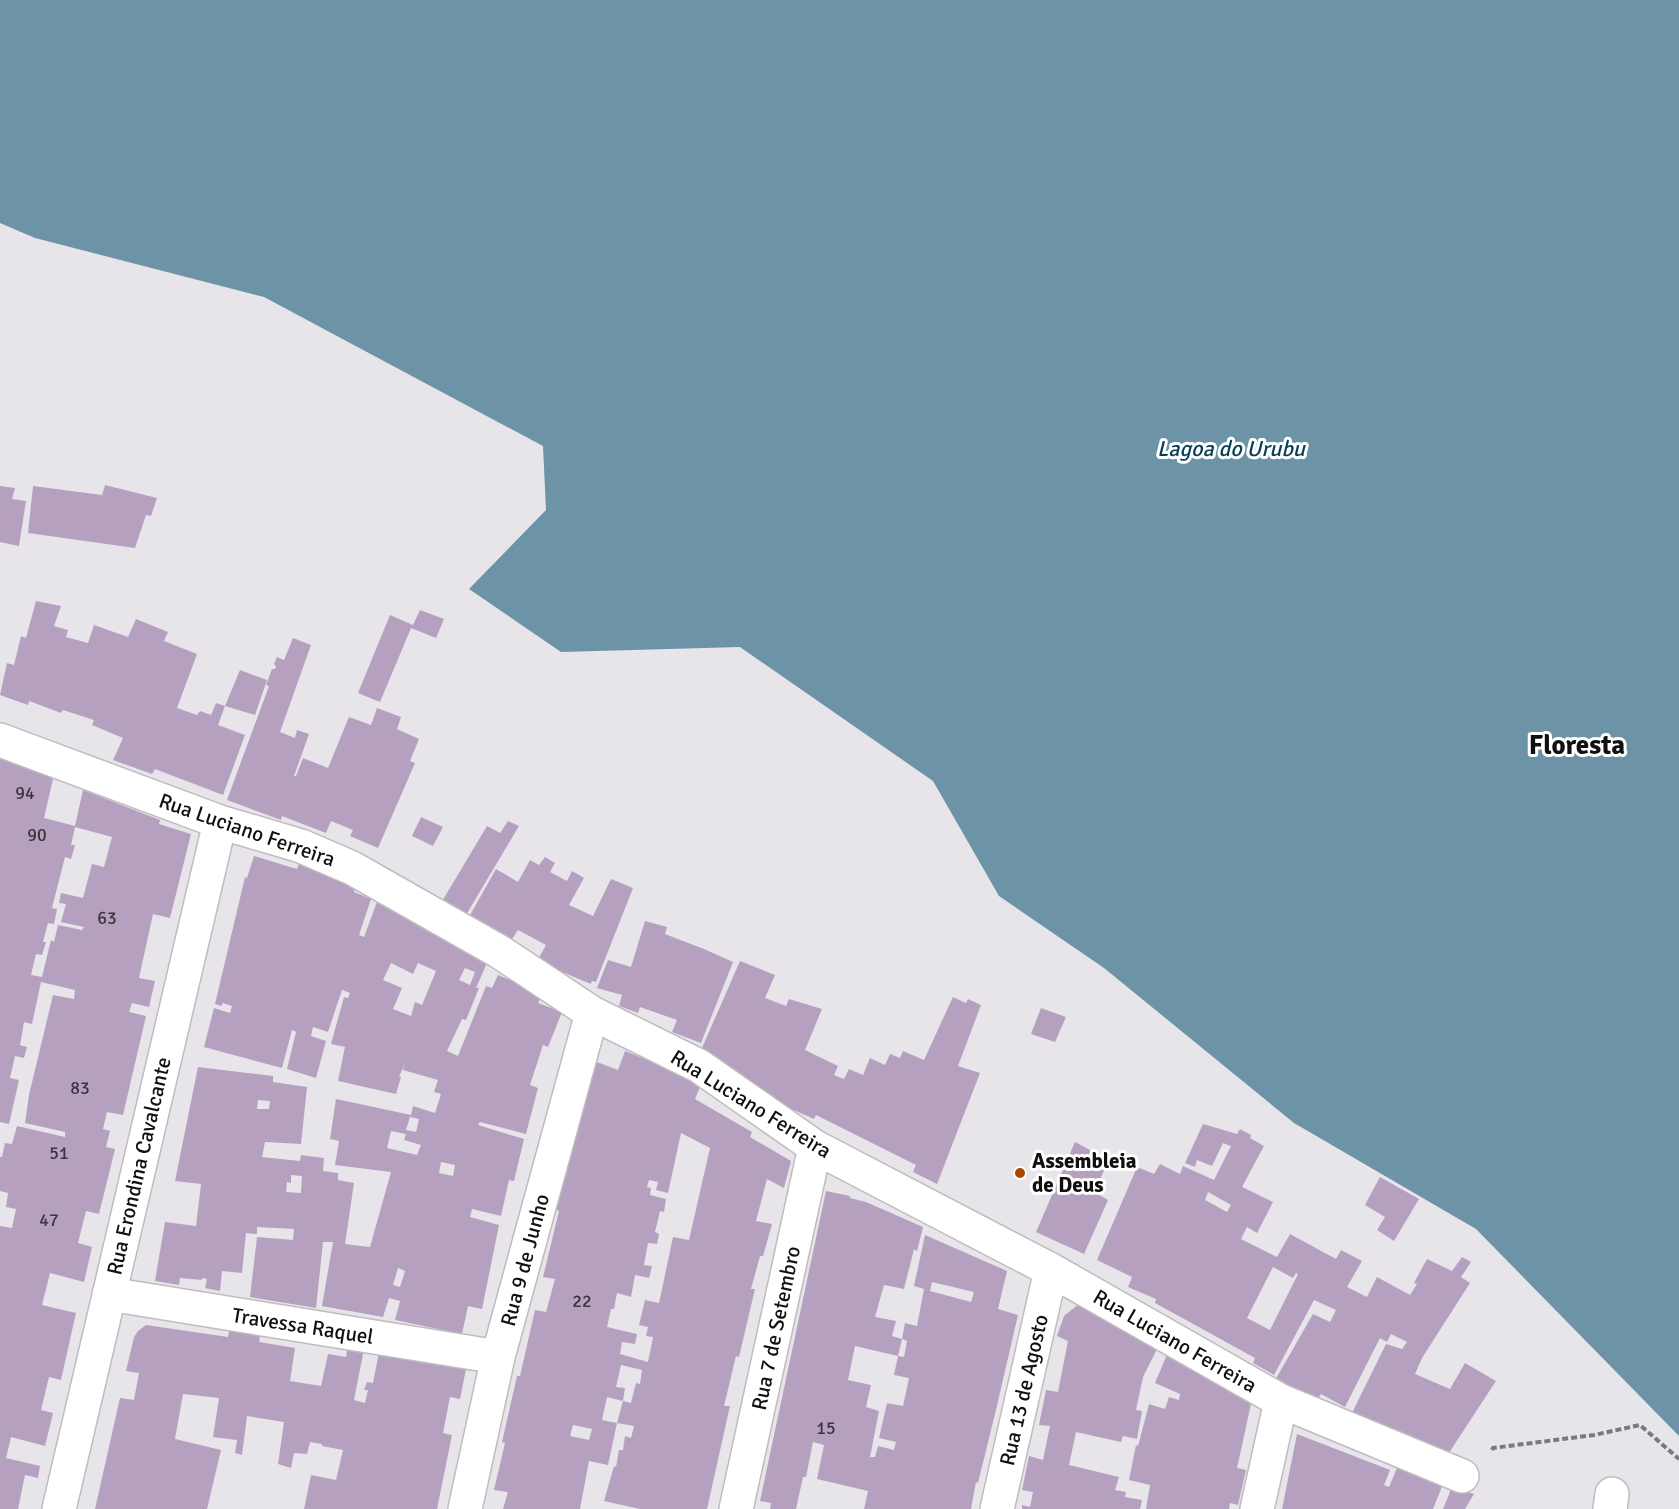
<svg xmlns="http://www.w3.org/2000/svg" width="1679" height="1509" font-family="Signika,sans-serif">
<style>
.water{fill:#6d93a7}
.building{fill:#b6a0c0;fill-rule:evenodd}
.lines{fill:none;stroke-linecap:round;stroke-linejoin:round}
.minor-casing{stroke:#bebcbf;stroke-width:36}
.path{stroke:#7a797b;stroke-width:4;stroke-dasharray:6 3;stroke-linecap:butt}
.minor{stroke:#fff;stroke-width:33}
.poi-dot{fill:#a84800;stroke:#fff;stroke-width:2}
.labels{text-anchor:middle;dominant-baseline:central;stroke-width:6;stroke-linejoin:round;paint-order:stroke}
.number-label{font-size:18px;fill:#3a343d}
.street-label{font-size:21px;fill:#101011;stroke:#fff}
.poi-label{font-size:21px;font-weight:bold;fill:#101011;stroke:#fff;text-anchor:start}
.water-label{font-size:22px;font-style:italic;fill:#083f55;stroke:#fff}
.district-label{font-size:27px;font-weight:bold;fill:#101011;stroke:#fff}
</style>
<rect width="100%" height="100%" fill="#e7e5e9"/>
<path class="water" d="M 0,0 L 1679,0 L 1679,1436 L 1476,1229 L 1294,1123 L 1104,968 L 999,896 L 933,781 L 740,647 L 561,652 L 469,589 L 546,510 L 543,446 L 264,297 L 35,238 L 0,223 Z"/>
<path class="building" d="M 105,485 L 157,498 L 151,516 L 146,515 L 135,548 L 28,533 L 33,486 L 102,495 Z
M 0,486 L 15,488 L 12,499 L 26,501 L 19,546 L 0,542 Z
M 36,601 L 61,606 L 54,626 L 68,630 L 66,637 L 88,643 L 94,625 L 128,637 L 136,619 L 168,632 L 164,641 L 197,654 L 177,708 L 197,715 L 200,711 L 211,715 L 216,703 L 225,706 L 240,670 L 267,680 L 255,715 L 225,706 L 218,725 L 245,735 L 223,795 L 155,769 L 152,774 L 113,760 L 123,738 L 92,725 L 94,720 L 63,710 L 61,713 L 29,701 L 28,705 L 0,695 L 7,663 L 14,665 L 21,636 L 26,638 Z
M 420,610 L 444,619 L 436,638 L 411,628 L 380,702 L 358,693 L 390,615 L 413,625 Z
M 293,638 L 311,645 L 280,732 L 295,738 L 297,730 L 309,734 L 294,776 L 296,776 L 303,758 L 328,768 L 349,717 L 371,725 L 377,708 L 401,717 L 397,729 L 419,739 L 410,761 L 415,763 L 378,848 L 350,836 L 353,830 L 331,821 L 326,833 L 282,816 L 281,820 L 227,800 L 269,686 L 266,685 L 272,669 L 275,669 L 276,666 L 274,664 L 277,657 L 284,660 Z
M 0,757 L 23,763 L 53,779 L 44,818 L 75,826 L 83,790 L 160,820 L 159,824 L 191,834 L 170,918 L 153,914 L 139,978 L 155,981 L 149,1007 L 132,1003 L 129,1012 L 146,1016 L 123,1115 L 107,1112 L 103,1129 L 110,1131 L 106,1147 L 115,1149 L 99,1214 L 86,1211 L 78,1243 L 92,1247 L 84,1282 L 50,1273 L 42,1305 L 76,1313 L 61,1380 L 49,1377 L 41,1410 L 53,1413 L 45,1446 L 11,1437 L 6,1458 L 40,1466 L 38,1478 L 25,1475 L 18,1509 L 0,1509 L 0,1226 L 12,1228 L 16,1209 L 6,1207 L 8,1193 L 0,1191 L 0,1157 L 2,1157 L 5,1143 L 12,1144 L 17,1126 L 65,1137 L 65,1132 L 25,1123 L 29,1095 L 53,995 L 74,999 L 75,990 L 41,982 L 32,1024 L 24,1022 L 20,1045 L 27,1047 L 24,1058 L 15,1056 L 10,1078 L 19,1080 L 9,1124 L 0,1122 ZM 75,827 L 112,837 L 104,867 L 92,864 L 83,898 L 61,893 L 59,903 L 66,904 L 61,922 L 84,927 L 82,930 L 58,925 L 54,942 L 51,940 L 42,977 L 31,975 L 36,954 L 42,955 L 46,942 L 43,942 L 48,923 L 54,924 L 57,909 L 52,908 L 65,857 L 71,859 L 75,845 L 71,845 Z
M 421,817 L 443,827 L 433,846 L 412,836 Z
M 508,821 L 519,826 L 466,915 L 441,903 L 487,826 L 500,833 Z
M 254,856 L 297,869 L 299,863 L 338,877 L 336,880 L 355,887 L 354,892 L 371,899 L 359,935 L 364,937 L 377,902 L 490,956 L 476,988 L 479,988 L 466,1020 L 462,1019 L 447,1051 L 458,1056 L 486,986 L 492,988 L 498,975 L 525,986 L 524,989 L 541,996 L 538,1003 L 562,1012 L 548,1047 L 543,1045 L 530,1085 L 538,1088 L 526,1134 L 480,1122 L 478,1125 L 524,1139 L 514,1181 L 509,1180 L 501,1216 L 472,1209 L 470,1217 L 499,1225 L 482,1309 L 468,1306 L 462,1334 L 395,1320 L 400,1301 L 389,1298 L 383,1317 L 322,1306 L 333,1242 L 323,1242 L 316,1308 L 250,1297 L 257,1237 L 293,1240 L 294,1229 L 257,1227 L 257,1234 L 246,1233 L 242,1273 L 222,1271 L 220,1291 L 205,1288 L 207,1279 L 202,1278 L 202,1280 L 180,1278 L 179,1285 L 155,1281 L 165,1222 L 196,1226 L 201,1184 L 175,1181 L 198,1067 L 273,1076 L 273,1082 L 307,1087 L 301,1144 L 265,1142 L 262,1157 L 300,1161 L 301,1155 L 324,1158 L 323,1171 L 338,1173 L 338,1180 L 354,1183 L 345,1244 L 370,1247 L 391,1172 L 335,1165 L 339,1141 L 330,1139 L 336,1099 L 411,1115 L 413,1106 L 435,1113 L 441,1094 L 434,1092 L 438,1080 L 403,1070 L 405,1064 L 399,1076 L 401,1077 L 396,1094 L 338,1081 L 345,1047 L 331,1044 L 344,997 L 348,998 L 350,993 L 342,990 L 328,1032 L 313,1027 L 311,1036 L 326,1041 L 316,1078 L 287,1069 L 296,1032 L 292,1030 L 282,1068 L 204,1047 L 214,1008 L 230,1013 L 232,1006 L 222,1003 L 222,1006 L 215,1004 L 245,877 L 247,878 ZM 391,963 L 413,974 L 418,963 L 436,971 L 422,1005 L 415,1002 L 411,1016 L 393,1009 L 402,988 L 383,980 ZM 465,968 L 475,972 L 470,985 L 459,980 ZM 258,1100 L 270,1101 L 269,1109 L 257,1109 ZM 410,1117 L 419,1119 L 416,1132 L 406,1130 ZM 391,1131 L 406,1134 L 404,1140 L 421,1145 L 417,1155 L 387,1148 ZM 441,1162 L 455,1165 L 453,1176 L 439,1173 ZM 291,1175 L 302,1176 L 301,1193 L 286,1192 L 287,1182 L 291,1183 ZM 398,1268 L 405,1271 L 400,1287 L 393,1285 Z
M 545,857 L 555,863 L 550,872 L 567,881 L 572,871 L 584,878 L 569,905 L 593,916 L 611,879 L 633,888 L 596,982 L 592,981 L 591,984 L 548,966 L 536,963 L 546,945 L 518,930 L 508,945 L 469,917 L 496,869 L 518,882 L 530,860 L 539,865 Z
M 645,921 L 667,927 L 665,934 L 704,949 L 733,962 L 701,1043 L 672,1032 L 677,1020 L 640,1007 L 638,1013 L 619,1006 L 622,995 L 597,988 L 608,960 L 631,967 Z
M 740,961 L 775,975 L 765,998 L 786,1006 L 789,999 L 822,1009 L 805,1050 L 838,1066 L 834,1075 L 844,1079 L 849,1069 L 863,1075 L 870,1058 L 885,1065 L 890,1054 L 900,1058 L 903,1051 L 924,1060 L 953,997 L 966,1003 L 968,999 L 981,1005 L 958,1066 L 980,1073 L 937,1184 L 913,1172 L 916,1165 L 816,1115 L 814,1119 L 751,1091 L 698,1057 Z
M 1041,1008 L 1066,1017 L 1055,1042 L 1031,1034 Z
M 625,1051 L 702,1082 L 695,1099 L 752,1132 L 750,1137 L 791,1161 L 784,1188 L 767,1179 L 756,1221 L 772,1224 L 763,1256 L 760,1256 L 751,1289 L 755,1289 L 739,1357 L 736,1356 L 724,1406 L 730,1406 L 707,1509 L 640,1509 L 604,1501 L 614,1466 L 616,1467 L 619,1450 L 623,1450 L 625,1436 L 631,1438 L 634,1426 L 617,1423 L 623,1401 L 607,1397 L 602,1420 L 617,1423 L 608,1465 L 589,1461 L 580,1509 L 503,1509 L 508,1492 L 494,1490 L 505,1443 L 502,1442 L 517,1376 L 520,1376 L 535,1310 L 546,1312 L 555,1279 L 543,1277 L 559,1211 L 555,1209 L 562,1176 L 566,1177 L 585,1090 L 589,1059 L 618,1070 ZM 681,1133 L 710,1148 L 689,1240 L 673,1237 L 659,1303 L 645,1300 L 639,1325 L 648,1327 L 646,1336 L 653,1337 L 648,1362 L 620,1354 L 622,1342 L 635,1344 L 637,1334 L 607,1327 L 611,1309 L 614,1309 L 617,1293 L 631,1297 L 635,1275 L 649,1278 L 652,1266 L 644,1265 L 648,1243 L 657,1244 L 659,1234 L 655,1232 L 660,1211 L 664,1212 L 666,1199 L 650,1195 L 651,1188 L 647,1187 L 649,1180 L 658,1182 L 656,1190 L 668,1193 ZM 621,1365 L 642,1370 L 640,1384 L 636,1383 L 631,1403 L 623,1401 L 625,1388 L 616,1387 ZM 573,1425 L 592,1429 L 589,1440 L 570,1436 Z
M 1203,1124 L 1237,1134 L 1240,1129 L 1251,1135 L 1250,1138 L 1264,1146 L 1242,1187 L 1273,1202 L 1257,1233 L 1247,1227 L 1241,1239 L 1277,1257 L 1290,1234 L 1336,1259 L 1341,1250 L 1362,1261 L 1347,1287 L 1367,1297 L 1377,1277 L 1410,1295 L 1417,1284 L 1414,1283 L 1427,1259 L 1452,1271 L 1462,1257 L 1471,1262 L 1461,1277 L 1470,1283 L 1422,1358 L 1415,1374 L 1450,1389 L 1465,1363 L 1496,1381 L 1441,1465 L 1348,1421 L 1386,1344 L 1402,1349 L 1407,1342 L 1391,1334 L 1387,1342 L 1380,1338 L 1345,1407 L 1321,1394 L 1314,1405 L 1274,1382 L 1313,1314 L 1330,1322 L 1336,1310 L 1314,1300 L 1274,1375 L 1253,1363 L 1255,1358 L 1155,1303 L 1156,1299 L 1128,1287 L 1132,1277 L 1097,1260 L 1137,1167 L 1154,1174 L 1160,1164 L 1180,1174 L 1183,1166 L 1214,1180 L 1231,1146 L 1223,1143 L 1212,1166 L 1197,1160 L 1195,1167 L 1185,1163 ZM 1208,1192 L 1231,1205 L 1227,1212 L 1205,1200 ZM 1273,1267 L 1293,1278 L 1296,1273 L 1298,1274 L 1270,1330 L 1247,1318 Z
M 1075,1142 L 1109,1160 L 1094,1192 L 1108,1200 L 1084,1254 L 1036,1232 Z
M 1380,1177 L 1419,1199 L 1394,1241 L 1377,1230 L 1385,1217 L 1365,1205 Z
M 826,1191 L 850,1196 L 850,1198 L 866,1202 L 923,1227 L 917,1251 L 914,1249 L 904,1289 L 884,1285 L 875,1317 L 896,1321 L 892,1336 L 902,1339 L 905,1323 L 917,1326 L 924,1289 L 914,1286 L 925,1235 L 1007,1271 L 998,1309 L 1018,1315 L 995,1414 L 978,1483 L 976,1482 L 971,1509 L 864,1509 L 868,1491 L 817,1479 L 824,1445 L 813,1442 L 806,1477 L 803,1477 L 796,1509 L 770,1509 L 771,1503 L 760,1501 ZM 932,1282 L 974,1292 L 971,1302 L 930,1291 ZM 902,1339 L 907,1341 L 904,1357 L 898,1356 L 894,1375 L 909,1378 L 903,1406 L 887,1403 L 879,1438 L 896,1442 L 894,1450 L 878,1446 L 875,1457 L 870,1457 L 879,1411 L 866,1407 L 871,1385 L 848,1380 L 855,1346 L 898,1356 Z
M 1080,1303 L 1161,1341 L 1143,1377 L 1136,1410 L 1142,1411 L 1137,1439 L 1123,1436 L 1121,1442 L 1076,1432 L 1069,1465 L 1119,1477 L 1115,1490 L 1126,1492 L 1125,1497 L 1142,1500 L 1140,1509 L 1022,1509 L 1022,1505 L 1030,1507 L 1033,1492 L 1022,1490 L 1029,1456 L 1043,1460 L 1050,1426 L 1039,1425 L 1046,1390 L 1058,1392 L 1068,1341 L 1057,1336 L 1064,1316 Z
M 146,1325 L 228,1337 L 230,1327 L 261,1331 L 259,1342 L 295,1348 L 290,1381 L 321,1386 L 328,1354 L 346,1357 L 348,1345 L 364,1349 L 354,1400 L 365,1403 L 368,1390 L 364,1390 L 367,1382 L 373,1383 L 379,1352 L 466,1369 L 460,1399 L 450,1397 L 443,1433 L 452,1435 L 437,1509 L 304,1509 L 311,1475 L 336,1480 L 343,1450 L 322,1446 L 322,1444 L 310,1442 L 307,1454 L 294,1453 L 291,1468 L 278,1464 L 284,1422 L 247,1416 L 242,1455 L 235,1453 L 237,1440 L 213,1437 L 219,1398 L 183,1394 L 175,1439 L 221,1450 L 207,1509 L 95,1509 L 120,1398 L 134,1400 L 139,1373 L 126,1371 L 134,1337 L 138,1331 Z
M 1168,1352 L 1253,1395 L 1237,1468 L 1246,1470 L 1238,1505 L 1230,1503 L 1229,1509 L 1146,1509 L 1150,1485 L 1129,1480 L 1136,1445 L 1138,1446 L 1149,1404 L 1165,1409 L 1169,1397 L 1179,1400 L 1180,1394 L 1155,1383 Z
M 1297,1434 L 1390,1470 L 1384,1485 L 1389,1487 L 1397,1468 L 1443,1484 L 1433,1509 L 1282,1509 Z
M 1452,1487 L 1474,1494 L 1465,1509 L 1443,1509 Z"/>
<g class="lines">
<g class="minor-casing">
<path id="minor" d="M 0,740 L 220,822 L 301,846 L 352,868 L 500,952 L 592,1013 L 699,1066 L 815,1147 L 1051,1270 L 1281,1401 L 1462,1476
M 109,1294 L 498,1357
M 59,1509 L 220,822
M 465,1509 L 498,1357 L 592,1013
M 736,1509 L 815,1147
M 997,1509 L 1051,1270
M 1257,1509 L 1281,1401
M 1610,1509 L 1612,1494"/>
</g>
<path class="path" d="M 1492,1450 L 1493,1448 L 1594,1435 L 1640,1425 L 1679,1459"/>
<use href="#minor" class="minor"/>
</g>
<circle class="poi-dot" cx="1020" cy="1173" r="6"/>
<g class="labels">
<g class="number-label">
<text x="25" y="793">94</text>
<text x="37" y="835">90</text>
<text x="107" y="918">63</text>
<text x="80" y="1088">83</text>
<text x="59" y="1153">51</text>
<text x="49" y="1220">47</text>
<text x="582" y="1301">22</text>
<text x="826" y="1428">15</text>
</g>
<g class="street-label">
<text transform="translate(247 830) rotate(19)">Rua Luciano Ferreira</text>
<text transform="translate(751 1104) rotate(32)">Rua Luciano Ferreira</text>
<text transform="translate(139 1166) rotate(-77)">Rua Erondina Cavalcante</text>
<text transform="translate(525 1260) rotate(-75)">Rua 9 de Junho</text>
<text transform="translate(303 1326) rotate(9)">Travessa Raquel</text>
<text transform="translate(776 1328) rotate(-78)">Rua 7 de Setembro</text>
<text transform="translate(1175 1341) rotate(30)">Rua Luciano Ferreira</text>
<text transform="translate(1024 1390) rotate(-77)">Rua 13 de Agosto</text>
</g>
<g class="poi-label">
<text x="1032" y="1161">Assembleia<tspan x="1032" dy="24">de Deus</tspan></text>
</g>
<g class="water-label">
<text x="1231" y="448">Lagoa do Urubu</text>
</g>
<g class="district-label">
<text x="1577" y="745">Floresta</text>
</g>
</g>
</svg>
